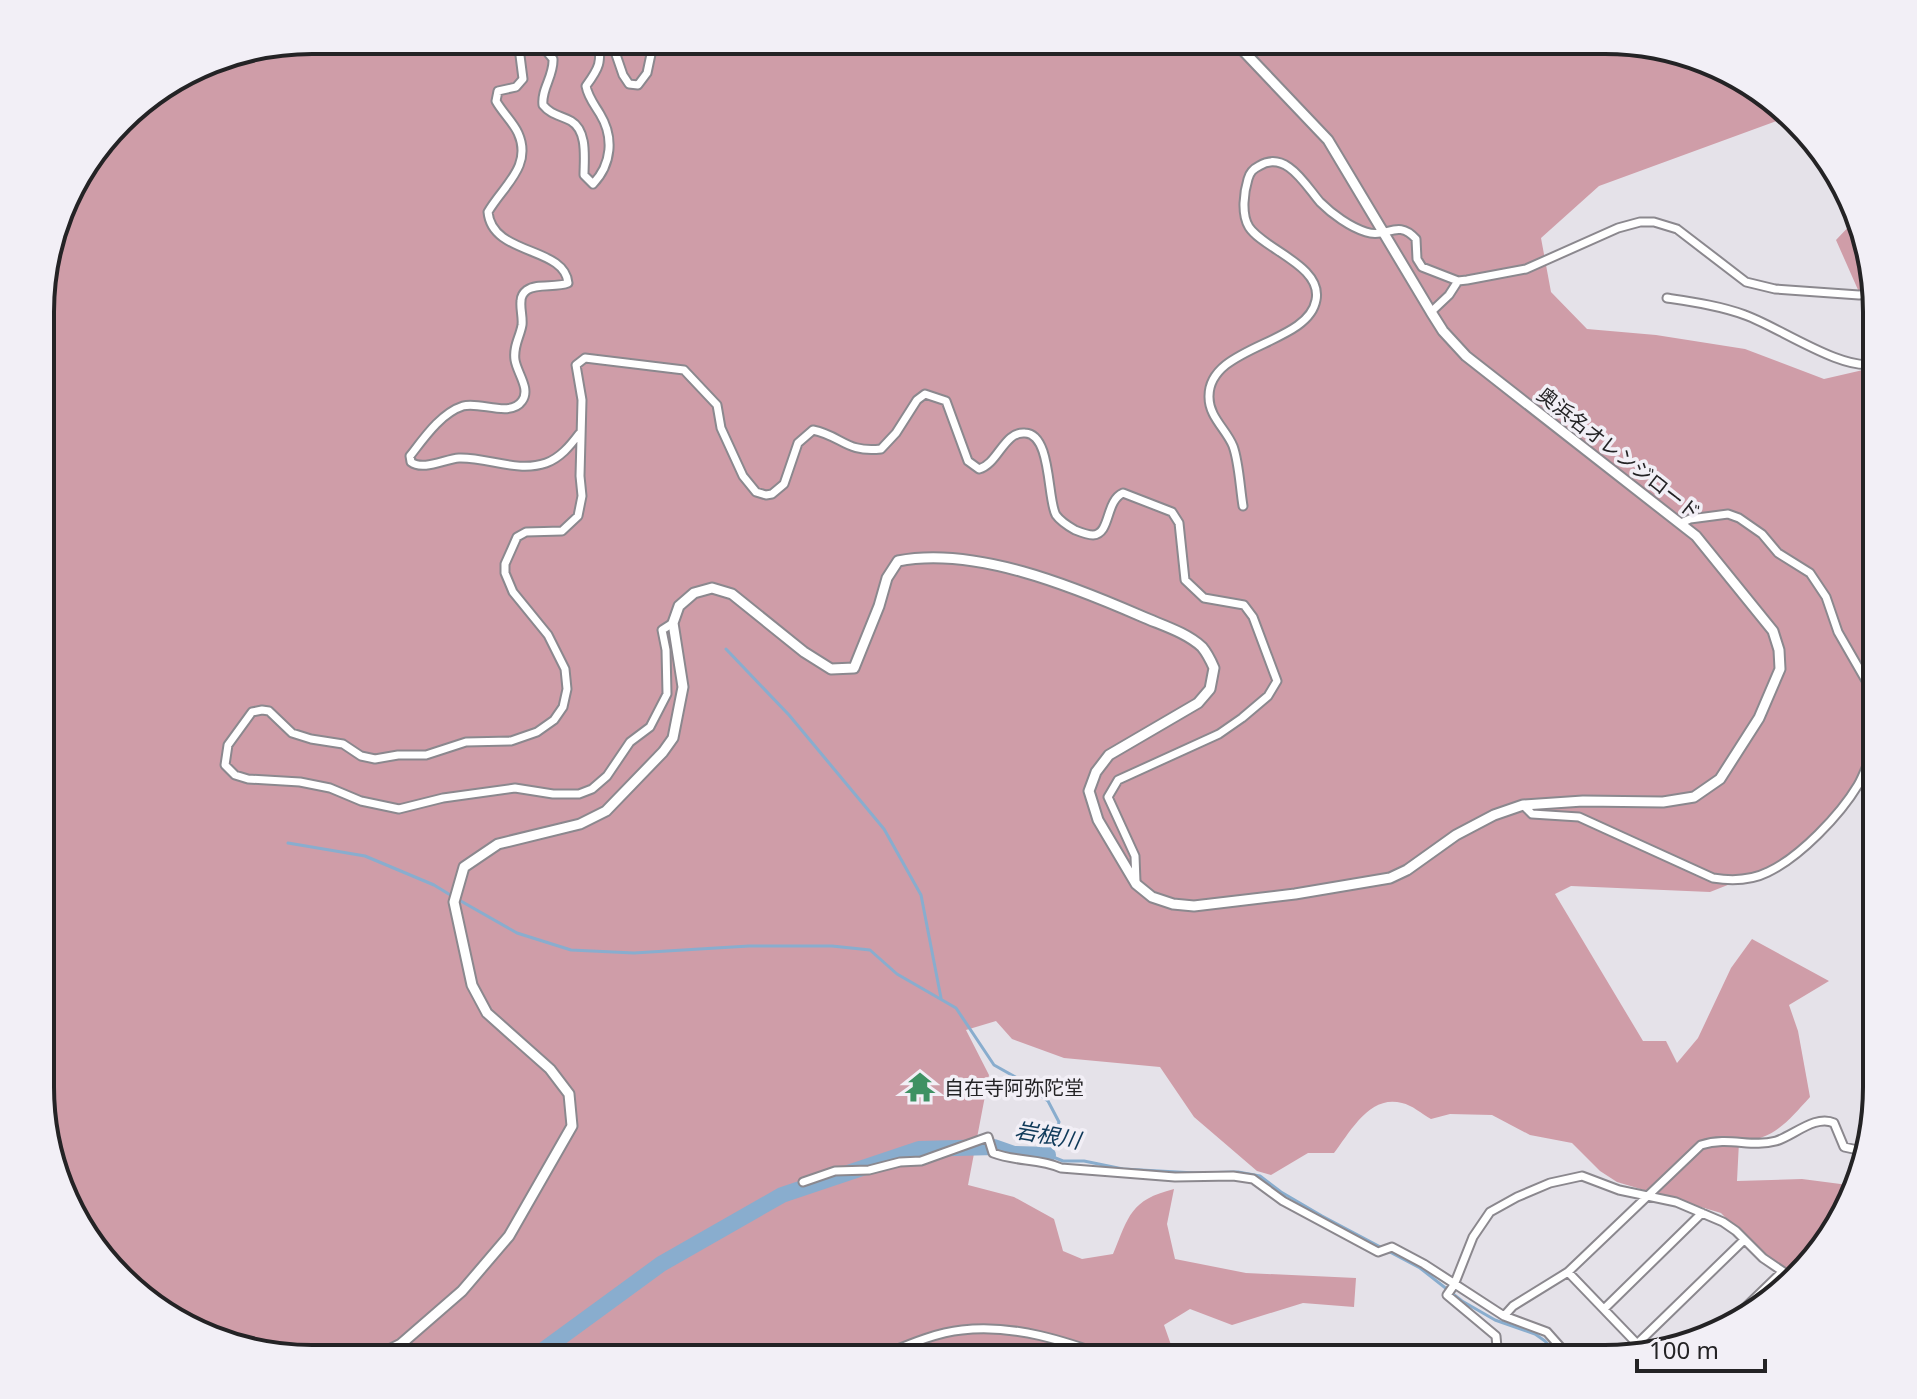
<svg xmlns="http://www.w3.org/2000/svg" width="1917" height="1399" font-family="'Noto Sans','Noto Sans JP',sans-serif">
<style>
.forest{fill:#cf9da8}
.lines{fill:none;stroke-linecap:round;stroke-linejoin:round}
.stream{stroke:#89adce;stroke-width:3}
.river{stroke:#89adce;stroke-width:16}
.minor-casing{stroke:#8b888e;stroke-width:11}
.tertiary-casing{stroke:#8b888e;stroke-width:13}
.minor{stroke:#fff;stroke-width:7}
.tertiary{stroke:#fff;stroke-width:9}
.labels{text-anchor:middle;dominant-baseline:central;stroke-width:7;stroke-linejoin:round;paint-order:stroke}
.street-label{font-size:20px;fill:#242325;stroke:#f2eff6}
.poi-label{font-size:20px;fill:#242325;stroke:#f2eff6;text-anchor:start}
.water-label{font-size:22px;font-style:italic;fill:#0e3959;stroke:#f2eff6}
.rim{fill:none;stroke:#242325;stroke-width:4}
</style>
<rect width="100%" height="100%" fill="#e5e2e9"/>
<path class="forest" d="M 312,40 L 1622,41 L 1693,55 L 1771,97 L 1787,116 L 1785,118 L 1599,186 L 1541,238 L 1551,292 L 1587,329 L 1656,335 L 1745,349 L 1824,379 L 1876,367 L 1876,750 L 1833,817 L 1814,836 L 1787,857 L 1753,875 L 1710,892 L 1571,886 L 1555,894 L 1643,1041 L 1666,1041 L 1677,1063 L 1698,1038 L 1731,968 L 1752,939 L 1829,981 L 1789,1005 L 1798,1031 L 1810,1097 C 1788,1121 1774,1140 1739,1142 L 1737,1181 L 1802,1179 L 1856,1186 L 1820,1253 L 1792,1276 L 1772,1265 L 1721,1213 L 1617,1182 L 1600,1171 L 1572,1143 L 1530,1135 L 1492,1115 L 1450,1114 L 1431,1119 C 1422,1114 1412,1105 1402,1103 C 1370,1094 1350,1132 1334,1153 L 1308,1153 L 1271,1175 L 1257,1171 L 1194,1117 L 1160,1067 L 1064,1058 L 1012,1039 L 996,1021 L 966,1030 L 989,1075 L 968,1185 L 1014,1197 L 1054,1219 L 1063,1251 L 1082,1259 L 1113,1254 C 1129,1216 1130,1200 1174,1189 L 1167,1224 L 1175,1259 L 1246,1273 L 1356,1278 L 1354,1307 L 1303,1303 L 1232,1325 L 1190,1309 L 1164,1325 L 1176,1359 L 295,1358 L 224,1344 L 146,1302 L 76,1223 L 42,1122 L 42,277 L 68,191 L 132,108 L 208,61 Z
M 1856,219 L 1875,290 L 1859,292 L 1836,240 Z"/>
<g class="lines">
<path class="stream" d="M 726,649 L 789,715 L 884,829 L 921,895 L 941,998
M 288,843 L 365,856 L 434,885 L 452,896
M 459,900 L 517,933 L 571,950 L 634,953 L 749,946 L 832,946 L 870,950 L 897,974 L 956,1008 L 994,1065 L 1026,1083 L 1048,1101 L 1059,1122 L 1048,1155 L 1063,1161 L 1084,1161 L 1123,1169 L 1195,1173 L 1238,1172 L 1260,1176 L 1281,1192 L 1322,1216 L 1420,1268 L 1462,1301 L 1495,1320 L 1535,1334 L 1545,1341 L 1561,1359"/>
<path class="river" d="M 531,1359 L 661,1264 L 782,1195 L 919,1149 L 994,1147 L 1014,1154 L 1048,1155"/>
<g class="minor-casing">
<path id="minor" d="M 518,40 L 523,79 L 516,87 L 498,91 L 496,101 C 502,112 513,122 518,133 C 533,166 503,186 488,212 C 492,256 565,246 568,283 C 556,288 537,283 527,290 C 523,293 521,296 521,301 C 520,309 523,317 522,325 C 520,337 513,346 515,360 C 517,373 531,389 522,401 C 510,418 480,401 463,406 C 441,413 424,438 410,456 L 411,462 C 423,471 445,459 459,458 C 488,457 517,473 546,463 C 560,458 570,446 579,434
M 537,40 L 553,59 C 554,76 541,89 543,105 C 551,115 560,115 571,121 C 588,131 584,159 584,175 L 593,184 C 612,164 614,137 600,114 C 594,104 588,97 586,86 C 600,67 601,63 599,40
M 611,40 L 623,75 L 629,84 L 638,85 L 647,73 L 654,40
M 1667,298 C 1693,302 1721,306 1745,315 C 1777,326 1846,374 1876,363
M 1431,312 L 1449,295 L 1458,281
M 1243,506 C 1240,488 1239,462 1233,446 C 1226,429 1209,417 1209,397 C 1208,345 1308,345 1316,300 C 1323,266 1263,249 1249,227 C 1241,214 1244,192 1248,179 C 1250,172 1253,169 1259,166 C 1286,149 1306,186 1320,202 C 1332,214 1350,227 1366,232 C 1387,239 1397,218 1416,239 L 1417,259 L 1422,267 L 1458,281 L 1467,280 L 1526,269 L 1618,228 L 1640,222 L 1654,222 L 1677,229 L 1746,282 L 1775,289 L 1859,295 L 1876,293
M 1681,523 L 1690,519 L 1728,514 L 1739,518 L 1762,534 L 1778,553 L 1810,573 L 1826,597 L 1838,632 L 1876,698
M 673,623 L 662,630 L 666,650 L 667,694 L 650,727 L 630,742 L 607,776 L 592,789 L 579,794 L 553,794 L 515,788 L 443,798 L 399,809 L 361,801 L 330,788 L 300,782 L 248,779 L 235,775 L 225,765 L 228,745 L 252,712 L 262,710 L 269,711 L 292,733 L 311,739 L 343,744 L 361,756 L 375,759 L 398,755 L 426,755 L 466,742 L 511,741 L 537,732 L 554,720 L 563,707 L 567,689 L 565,669 L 548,635 L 513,592 L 505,573 L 505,564 L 517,537 L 526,532 L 562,531 L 578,516 L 582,496 L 580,476 L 582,400 L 576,365 L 585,358 L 684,370 L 717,405 L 721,428 L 743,476 L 756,492 L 766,495 L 772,494 L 784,484 L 798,443 L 813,430 C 842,436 846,453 881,449 L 896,433 L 917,400 L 925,394 L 946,401 L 968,461 L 979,469 C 998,464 1004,431 1025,433 C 1052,434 1047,500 1056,515 C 1061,522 1068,526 1075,530 C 1080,532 1088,535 1093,535 C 1111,534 1105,501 1123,493 L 1172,512 L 1179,523 L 1185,580 L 1204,598 L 1244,605 L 1253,617 L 1277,681 L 1268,696 L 1242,718 L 1219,734 L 1118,780 L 1108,797 L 1135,856 L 1136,882
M 1523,805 L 1532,814 L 1579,817 L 1713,878 C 1732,881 1750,881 1768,872 C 1800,857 1840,815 1858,785 C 1865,773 1869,758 1876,746
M 1876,920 L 1871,934 L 1876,949
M 803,1182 L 835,1171 L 869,1170 L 900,1162 L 921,1161 L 988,1137 L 993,1153 C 1016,1162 1039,1158 1061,1168 L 1175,1177 L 1233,1176 L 1253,1179 L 1283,1201 L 1378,1252 L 1392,1247 L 1424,1264 L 1504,1316 L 1547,1332 L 1571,1359
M 1568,1272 L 1643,1350
M 1604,1309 L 1702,1213
M 1504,1316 L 1513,1306 L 1568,1272 L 1701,1145 C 1729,1136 1751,1148 1776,1141 C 1793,1136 1816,1114 1834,1123 L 1844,1147 L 1867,1152
M 1720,1332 L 1782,1272
M 1637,1344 L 1744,1240
M 873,1359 C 901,1348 932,1333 962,1330 C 1015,1324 1065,1341 1115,1359
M 1188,1359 C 1216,1350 1238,1342 1264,1359
M 1498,1359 L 1496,1336 L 1447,1295 L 1454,1285 L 1473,1237 L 1490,1212 L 1517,1197 L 1550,1183 L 1582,1176 L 1619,1190 L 1676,1202 L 1723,1222 L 1736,1231 L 1763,1258 L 1791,1277"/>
</g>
<g class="tertiary-casing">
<path id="tertiary" d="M 373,1358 L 401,1344 L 462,1291 L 509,1236 L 572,1126 L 569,1094 L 550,1069 L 487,1013 L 472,985 L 454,902 L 464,867 L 498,844 L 580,824 L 606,811 L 663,752 L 673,738 L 683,687 L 673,623 L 679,606 L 694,593 L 712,588 L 732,594 L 804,652 L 831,669 L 854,668 L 879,606 L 887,578 L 898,561 C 974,546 1072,586 1141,616 C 1161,625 1186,632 1202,647 C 1207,653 1211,661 1214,668 L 1210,689 L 1198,703 L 1109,755 L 1096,772 L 1089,791 L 1098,820 L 1136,884 L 1152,897 L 1173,904 L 1194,906 L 1295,894 L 1390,878 L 1407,870 L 1456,835 L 1494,815 L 1523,805 L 1583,801 L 1663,802 L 1694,797 L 1720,779 L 1759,718 L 1780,669 L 1779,650 L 1773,631 L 1696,536 L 1466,356 L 1443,331 L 1431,312 L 1328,140 L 1233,40"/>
</g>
<use href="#minor" class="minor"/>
<use href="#tertiary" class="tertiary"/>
</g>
<defs>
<g id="temple-bare" transform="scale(2.4)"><path d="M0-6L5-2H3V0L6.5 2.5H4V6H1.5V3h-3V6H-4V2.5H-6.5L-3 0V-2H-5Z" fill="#3e9163" stroke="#f2eff6" stroke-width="2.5" paint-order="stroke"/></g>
</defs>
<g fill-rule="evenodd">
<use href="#temple-bare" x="920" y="1087"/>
</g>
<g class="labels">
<g class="street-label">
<text transform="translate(1619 453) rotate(38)">奥浜名オレンジロード</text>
</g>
<g class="poi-label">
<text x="944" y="1087">自在寺阿弥陀堂</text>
</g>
<g class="water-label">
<text transform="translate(1048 1134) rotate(10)">岩根川</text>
</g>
</g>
<path d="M0 0H1917V1399H0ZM312 54H1605A258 258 0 0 1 1863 312V1087A258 258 0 0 1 1605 1345H312A258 258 0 0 1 54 1087V312A258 258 0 0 1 312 54Z" fill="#f2eff6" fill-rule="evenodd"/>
<path class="rim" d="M312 54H1605A258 258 0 0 1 1863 312V1087A258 258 0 0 1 1605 1345H312A258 258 0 0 1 54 1087V312A258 258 0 0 1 312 54Z"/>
<path d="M1637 1359v12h128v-12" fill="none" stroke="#242325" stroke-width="4"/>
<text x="1649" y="1359" font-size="24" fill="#242325" stroke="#f2eff6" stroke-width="6" paint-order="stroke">100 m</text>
</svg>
